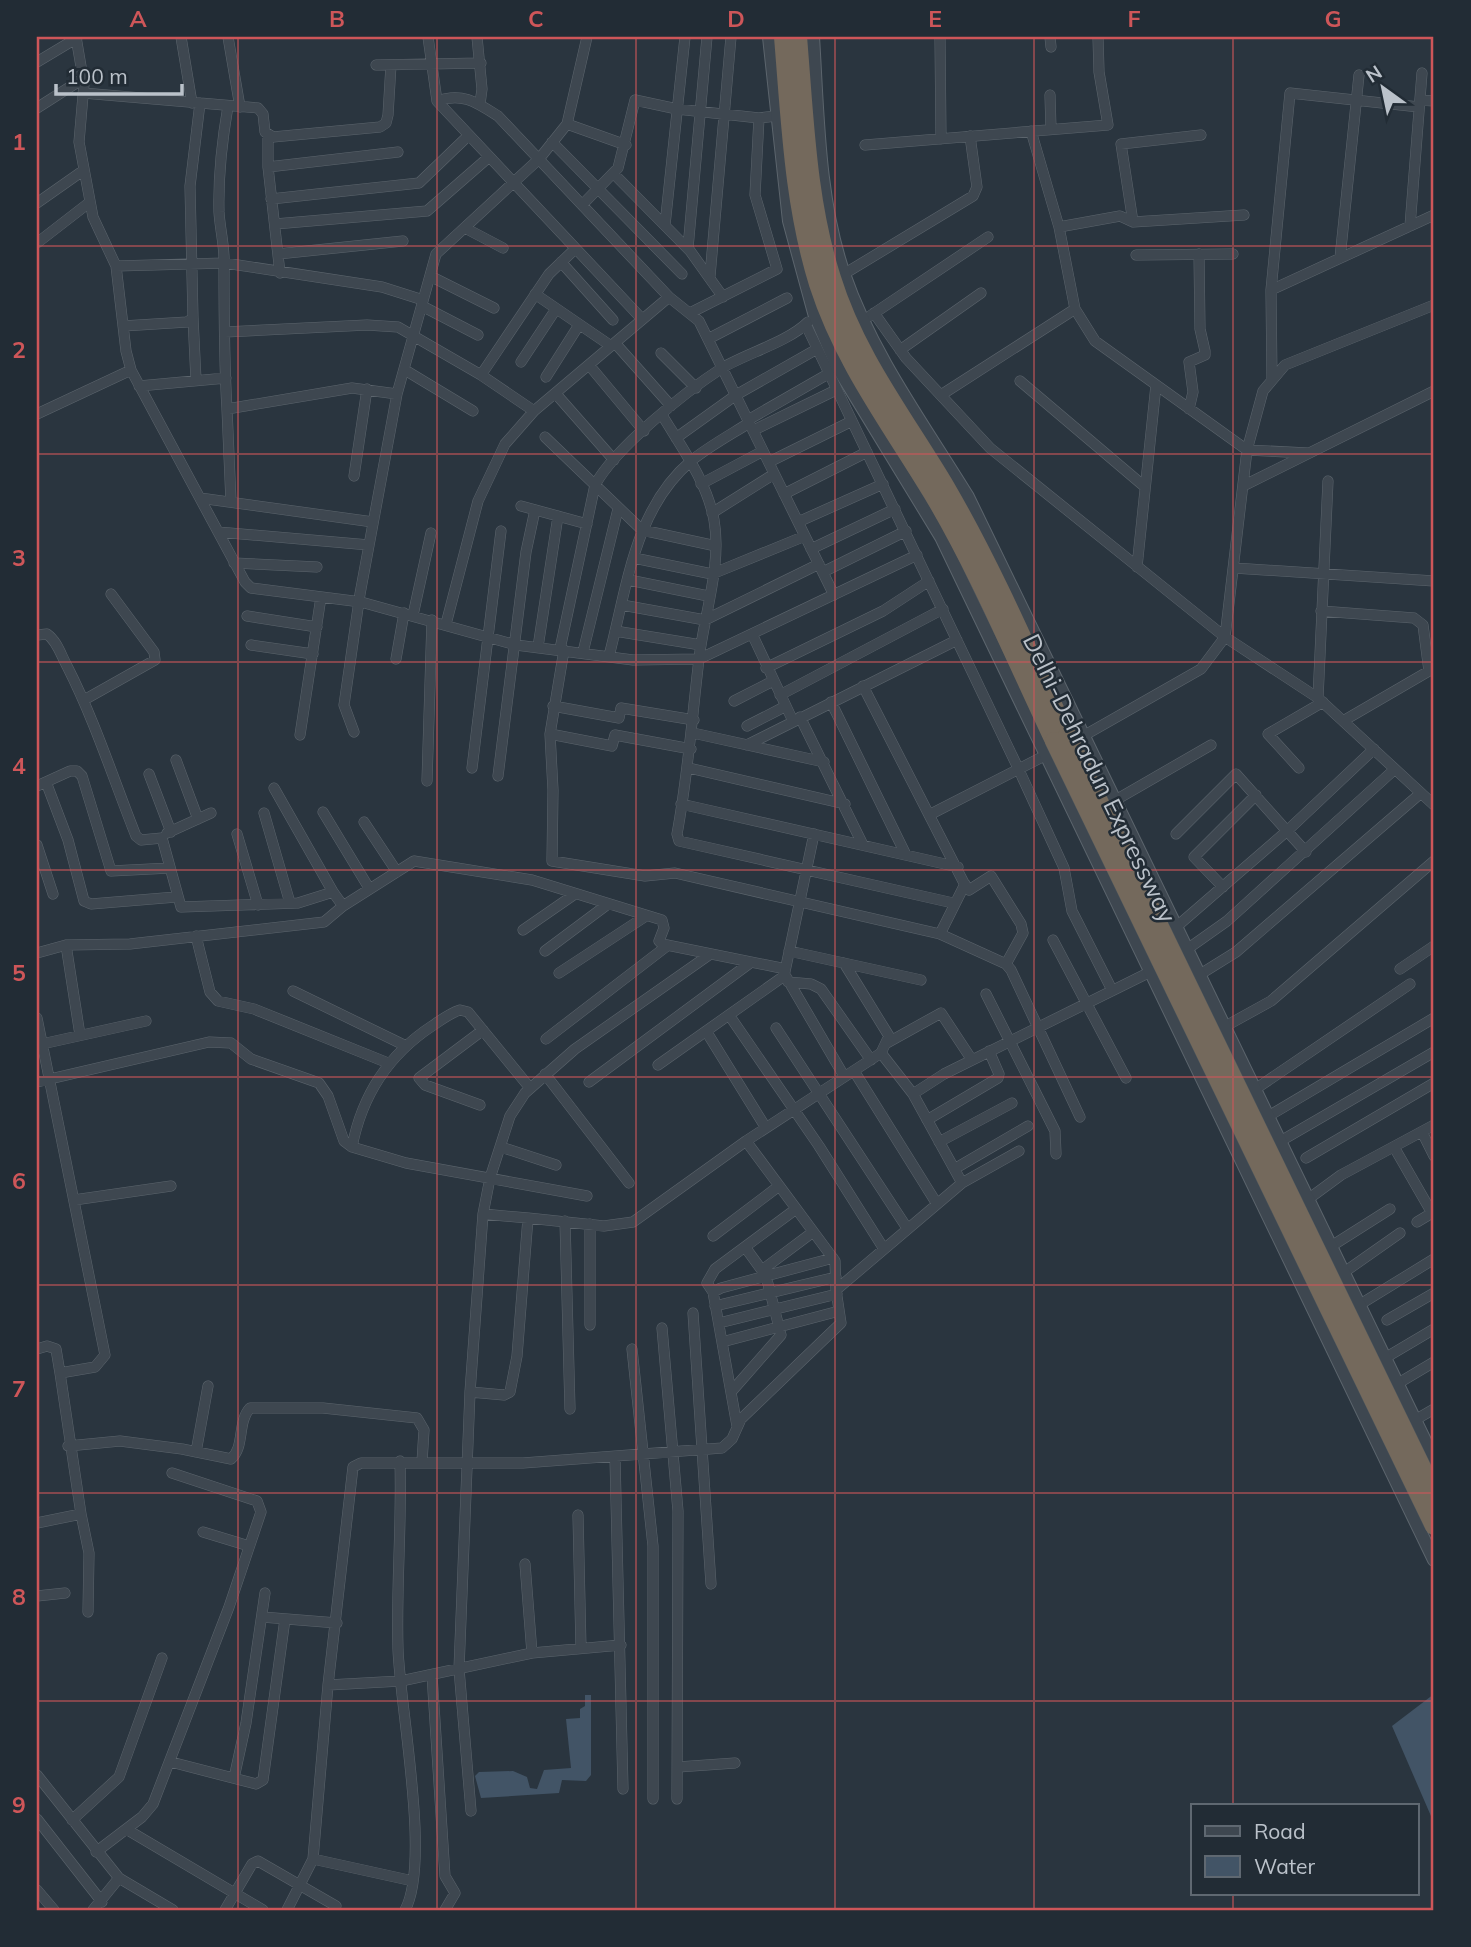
<svg xmlns="http://www.w3.org/2000/svg" width="1471" height="1947" font-family="Mulish,sans-serif">
<style>
.water{fill:#425466}
.lines{fill:none;stroke-linecap:round;stroke-linejoin:round}
.minor-casing{stroke:#5c656d;stroke-width:11}
.tertiary-casing{stroke:#5c656d;stroke-width:14}
.motorway-casing{stroke:#48525a;stroke-width:19}
.minor{stroke:#3e4750;stroke-width:10}
.tertiary{stroke:#3e4750;stroke-width:12}
.motorway{stroke:#74695c;stroke-width:18}
.motorway-bridge-casing{stroke:#48525a;stroke-width:19;stroke-linecap:butt}
.motorway-bridge{stroke:#74695c;stroke-width:18}
.grid{fill:none;stroke:#ce5659;stroke-width:2;stroke-opacity:0.55}
.labels{text-anchor:middle;dominant-baseline:central;stroke-width:5;stroke-linejoin:round;paint-order:stroke}
.street-label{font-size:24px;fill:#bbc2ca;stroke:#222c35}
.neatline{fill:none;stroke:#ce5659;stroke-width:2.5}
.grid-label{font-size:23px;text-anchor:middle;font-weight:bold;fill:#ce5659}
</style>
<rect width="100%" height="100%" fill="#2a353f"/>
<path class="water" d="M 1434,1694 L 1434,1823 L 1392,1726 Z
M 585,1695 L 591,1695 L 591,1775 L 586,1781 L 562,1780 L 559,1793 L 481,1798 L 475,1776 L 479,1772 L 513,1771 L 527,1777 L 530,1788 L 537,1789 L 544,1770 L 571,1768 L 566,1719 L 580,1718 L 580,1709 L 585,1706 Z"/>
<g class="lines">
<g class="minor-casing">
<path id="minor" d="M 76,37 L 84,84 L 79,142 L 93,217 L 116,266 L 126,351 L 131,370 L 245,582 L 251,588 L 361,602 L 516,645 L 633,660 L 699,659 L 917,555
M 181,37 L 192,103
M 228,37 L 240,107
M 428,37 L 437,101 L 642,319
M 477,37 L 482,89 L 480,104
M 707,37 L 688,248 L 723,297
M 940,37 L 941,139
M 1050,37 L 1051,47
M 37,62 L 77,38
M 376,65 L 481,63
M 83,93 L 258,108 L 263,114 L 265,132 L 273,137 L 380,127 L 386,123 L 388,115 L 391,65
M 1050,95 L 1051,129
M 1420,100 L 1434,101
M 437,101 C 462,92 476,102 498,116 L 669,297 L 699,321 L 834,595
M 228,106 C 222,141 218,176 219,212 C 220,230 225,247 224,265 C 224,313 224,361 227,409 L 352,388 L 397,394
M 37,108 L 84,78
M 567,124 L 626,145
M 1031,131 L 1059,227
M 268,136 L 268,167 L 280,273
M 552,142 L 682,274
M 865,145 L 1108,125 L 1099,72 L 1098,37
M 268,167 L 398,152
M 614,174 L 690,251
M 271,199 L 419,183 L 469,135
M 37,203 L 84,170
M 582,205 L 618,168 L 635,100 L 677,109 L 759,118 L 776,116
M 1244,215 L 1133,222 L 1120,216 L 1059,227 L 1075,309 L 1095,341 L 1247,450 L 1308,453
M 1133,222 L 1121,144 L 1201,135
M 275,224 L 427,211 L 489,157
M 665,225 L 685,37
M 1410,226 L 1422,73
M 465,228 L 503,248
M 37,243 L 90,202
M 278,254 L 403,241
M 1136,255 L 1233,254
M 1340,258 L 1359,75
M 561,262 L 613,320
M 116,266 L 225,263 L 382,287 L 423,300
M 844,274 L 973,196 L 977,187 L 970,136
M 430,276 L 494,308
M 710,276 L 731,37
M 1271,290 L 1290,93 L 1419,107
M 535,294 L 611,346
M 422,306 L 478,335
M 690,313 L 777,269 L 755,195 L 759,118
M 874,313 L 906,358 L 990,448 L 1225,637 L 1318,698 L 1434,805
M 870,316 L 988,237
M 193,318 L 196,380
M 806,325 L 1019,770 L 1064,868 L 1072,911 L 1112,990
M 123,326 L 187,322 L 193,318 L 190,186 L 200,103
M 225,332 L 367,325 L 398,327 L 481,375 L 534,411
M 708,339 L 787,298
M 615,343 L 671,406
M 900,350 L 981,293
M 661,353 L 696,388
M 521,362 L 556,309
M 589,365 L 644,431
M 405,370 L 473,411
M 481,375 L 549,274 L 575,249
M 546,377 L 579,325
M 1272,380 L 1271,290 L 1434,215
M 1020,381 L 1145,487
M 139,386 L 226,378
M 556,394 L 614,460
M 941,395 L 1075,309
M 227,409 L 231,502
M 1189,409 L 1193,392 L 1189,362 L 1205,355 L 1205,351 L 1200,329 L 1199,254
M 37,414 L 131,370
M 662,415 C 682,448 707,482 714,520 C 722,565 704,615 699,659 C 692,717 688,775 677,834 L 679,841 L 953,903
M 748,420 L 828,374
M 754,430 L 836,390
M 545,437 L 642,530 L 716,546
M 676,438 L 736,395 L 817,349
M 769,462 L 850,422
M 354,476 L 367,389
M 701,484 L 763,451
M 1243,486 L 1434,391
M 784,494 L 867,452
M 200,498 L 373,522
M 521,506 L 587,524
M 712,513 L 774,474
M 798,522 L 883,484
M 218,532 L 369,545
M 811,549 L 895,509
M 634,558 L 712,574 L 805,536
M 234,563 L 317,567
M 1137,567 L 1156,385
M 1234,568 L 1434,581
M 823,572 L 906,531
M 629,580 L 708,596
M 622,605 L 705,620 L 819,564
M 1321,611 L 1414,618 L 1423,625 L 1429,671 L 1343,721
M 413,615 L 431,533
M 247,616 L 317,627
M 446,624 L 478,501 L 505,444 L 534,411 L 669,297
M 615,631 L 701,645
M 37,635 L 47,634 C 57,641 61,655 67,666 C 95,721 113,778 136,836 L 141,840 L 162,838 L 181,907 L 298,903 L 333,892 L 343,906 L 414,861 L 532,880 L 662,920 L 664,928 L 659,941 L 662,944 L 781,968 L 844,1076
M 753,636 L 793,721
M 251,645 L 313,654
M 538,647 L 558,516
M 560,649 L 595,485 C 615,448 685,392 722,368 C 747,353 788,342 808,322
M 564,650 L 550,734 L 553,790 L 552,861 L 645,876 L 675,873 L 940,934 L 1006,964 L 1011,970 L 1080,1117
M 583,652 L 618,509
M 609,656 C 627,588 634,509 691,461 C 708,447 730,435 749,423
M 396,659 L 404,613
M 766,668 L 883,611 L 929,581
M 863,686 L 966,887 L 969,890 L 991,876 L 1021,924 L 1023,933 L 1006,964
M 780,695 L 943,609
M 1318,698 L 1328,481
M 84,700 L 155,660 L 154,652 L 111,594
M 734,701 L 773,681
M 831,702 L 906,855
M 553,706 L 619,718 L 621,708 L 694,720
M 800,717 L 863,845
M 747,726 L 786,706
M 354,732 L 344,705 L 360,594 L 397,394 L 436,254 L 539,159 L 567,124 L 587,37
M 693,733 L 824,762
M 550,734 L 612,746 L 615,735 L 691,749
M 300,735 L 321,597
M 1078,739 L 1201,669 L 1225,637 L 1247,450 L 1263,391 L 1285,365 L 1434,305
M 747,745 L 957,640
M 176,760 L 198,819
M 472,768 L 501,531
M 689,768 L 845,804
M 1299,768 L 1268,734 L 1323,702
M 149,774 L 171,832
M 498,776 L 526,552 L 535,510
M 427,781 L 432,620
M 46,782 L 68,840 L 84,901 L 91,904 L 176,897
M 37,786 L 70,771 L 77,771 L 82,776 L 111,871 L 170,868
M 274,788 L 333,892
M 1114,801 L 1211,745
M 681,804 L 958,867
M 323,812 L 369,888
M 264,813 L 290,903
M 929,815 L 1052,752
M 364,822 L 397,872
M 167,833 L 211,813
M 237,834 L 258,905
M 1176,834 L 1236,774 L 1287,831 L 1374,749
M 37,845 L 53,894
M 1223,887 L 1194,857 L 1256,795
M 1175,928 L 1287,831 L 1306,852
M 523,930 L 575,894
M 940,934 L 965,884
M 196,936 L 210,992 L 218,1001 L 254,1009 L 388,1063
M 1053,940 L 1126,1078
M 66,945 L 80,1035
M 1186,950 L 1227,921 L 1395,769
M 545,951 L 608,904
M 789,951 L 921,980
M 37,953 L 66,945 L 130,944 L 324,922 L 343,906
M 1400,969 L 1434,946
M 559,973 L 646,916
M 1199,975 L 1236,952 L 1421,793
M 788,982 L 811,984 L 821,989 L 871,1060
M 293,991 L 404,1045
M 986,994 L 1055,1131 L 1056,1154
M 729,1015 L 819,1146 L 884,1249
M 37,1018 L 105,1355 L 95,1367 L 60,1373 L 81,1514 L 37,1523
M 1224,1027 L 1271,1001 L 1434,861
M 776,1028 L 907,1228
M 706,1031 L 766,1128
M 546,1039 L 667,946
M 887,1043 L 941,1013 L 972,1060
M 42,1044 L 146,1021
M 881,1053 L 913,1094 L 962,1183
M 658,1065 L 784,976 L 814,834
M 854,1071 L 937,1204
M 545,1074 L 629,1183
M 37,1082 L 209,1042 L 231,1043 L 251,1059 L 319,1083 L 328,1096 L 344,1141 L 352,1147
M 589,1082 L 750,963
M 530,1088 L 468,1012 L 460,1010 C 450,1013 441,1020 432,1026 C 388,1055 362,1095 352,1147 L 406,1163 L 587,1196
M 1254,1090 L 1410,984
M 913,1094 L 944,1074 L 1150,972
M 480,1105 L 425,1085 L 419,1078 L 483,1030
M 1267,1117 L 1434,1018
M 927,1120 L 998,1078 L 999,1074 L 989,1051
M 1422,1132 L 1434,1156
M 746,1141 L 835,1261 L 836,1290
M 939,1142 L 1012,1103
M 1279,1142 L 1434,1052
M 501,1147 L 556,1165
M 1394,1147 L 1432,1213 L 1417,1222
M 1306,1158 L 1434,1083
M 956,1168 L 1028,1126
M 74,1200 L 171,1186
M 1307,1200 L 1341,1175 L 1434,1125
M 528,1218 L 604,1226 L 633,1222 L 746,1141 L 881,1053 L 889,1036 L 844,963
M 565,1221 L 570,1409
M 590,1224 L 590,1325
M 713,1236 L 779,1186
M 1330,1247 L 1390,1209
M 762,1270 L 813,1232
M 1343,1273 L 1400,1233
M 713,1292 L 707,1283 L 715,1269 L 796,1209
M 1359,1305 L 1434,1259
M 715,1306 L 836,1277
M 693,1313 L 711,1584
M 1387,1320 L 1434,1293
M 719,1323 L 837,1294
M 662,1328 L 678,1511 L 677,1799
M 722,1342 L 839,1311
M 37,1349 L 47,1346 L 56,1349 L 60,1373
M 632,1349 L 653,1546 L 653,1799
M 1385,1358 L 1434,1329
M 1397,1384 L 1434,1362
M 470,1392 L 504,1395 L 510,1392 L 517,1356 L 528,1218 L 483,1214
M 731,1392 L 781,1335 L 766,1276 L 745,1247
M 1415,1420 L 1434,1409
M 737,1426 L 713,1292 L 721,1288 L 833,1258
M 68,1446 L 120,1441 L 182,1449 L 231,1459 C 245,1447 237,1422 250,1408 L 323,1408 L 417,1418 L 424,1430 L 422,1462
M 196,1452 L 208,1386
M 615,1458 L 623,1789
M 400,1461 C 402,1524 396,1587 398,1649 C 400,1709 431,1862 405,1910
M 81,1514 L 89,1553 L 88,1612
M 578,1515 L 581,1648
M 203,1532 L 249,1546
M 525,1564 L 532,1653
M 37,1596 L 65,1593
M 262,1617 L 337,1623
M 432,1675 L 445,1876 L 455,1893 L 445,1910
M 328,1685 L 401,1681 L 532,1653 L 621,1645
M 171,1762 L 256,1784 L 263,1780 L 285,1619
M 678,1767 L 735,1763
M 37,1775 L 119,1878 L 173,1910
M 234,1778 L 246,1723 L 265,1593
M 471,1811 L 459,1669 L 470,1392 L 483,1214 L 490,1178 L 510,1116 L 525,1093 L 575,1049 L 709,955
M 37,1819 L 102,1902
M 72,1820 L 119,1777 L 162,1658
M 126,1829 L 263,1910
M 96,1852 L 142,1817 L 153,1804 L 229,1607 L 261,1512 L 257,1501 L 172,1473
M 313,1859 L 413,1881
M 37,1890 L 54,1910
M 93,1910 L 119,1878
M 225,1910 L 252,1864 L 258,1861 L 336,1906
M 287,1910 L 313,1859 L 328,1685 L 353,1467 L 361,1463 L 523,1463 L 722,1448 L 732,1439 L 741,1419 L 841,1323 L 836,1290 L 962,1183 L 1019,1151"/>
</g>
<g class="tertiary-casing">
<path id="tertiary" d="M 769,37 L 789,221 L 814,313 L 838,368 L 941,537 L 1434,1560
M 813,37 C 818,115 818,199 844,274 C 872,355 924,425 968,497 L 1434,1459"/>
</g>
<g class="motorway-casing">
<path id="motorway" d="M 783,37 C 790,120 793,204 818,284 C 843,362 890,424 932,493 C 979,572 1015,659 1054,741
M 798,37 C 805,118 807,200 832,278 C 856,356 905,418 946,487 C 992,566 1029,652 1067,735"/>
</g>
<use href="#minor" class="minor"/>
<use href="#tertiary" class="tertiary"/>
<use href="#motorway" class="motorway"/>
<g class="motorway-bridge-casing">
<path id="motorway-bridge" d="M 1067,735 L 1434,1492
M 1054,741 L 1434,1526"/>
</g>
<use href="#motorway-bridge" class="motorway-bridge"/>
</g>
<path class="grid" d="M 238,37 L 238,1910M 437,37 L 437,1910M 636,37 L 636,1910M 835,37 L 835,1910M 1034,37 L 1034,1910M 1233,37 L 1233,1805M 37,246 L 1434,246M 37,454 L 1434,454M 37,662 L 1434,662M 37,870 L 1434,870M 37,1077 L 1434,1077M 37,1285 L 1434,1285M 37,1493 L 1434,1493M 37,1701 L 1434,1701M 1233,1893 L 1233,1910"/>
<g class="labels">
<g class="street-label">
<text transform="translate(1100 778) rotate(64)">Delhi-Dehradun Expressway</text>
</g>
</g>
<rect width="1471" height="1947" fill="none" stroke="#222c35" stroke-width="77"/>
<rect x="1191" y="1804" width="228" height="91" fill="#222c35" stroke="#5f6871" stroke-width="2"/>
<rect x="1205" y="1826" width="35" height="10" fill="#3e4750" stroke="#5f6871" stroke-width="2"/>
<text x="1254" y="1839" font-size="21" fill="#bbc2ca">Road</text>
<rect x="1205" y="1856" width="35" height="21" fill="#425466" stroke="#5f6871" stroke-width="2"/>
<text x="1254" y="1874" font-size="21" fill="#bbc2ca">Water</text>
<g transform="translate(1383 88) rotate(327)" stroke="#222c35" stroke-width="5" paint-order="stroke">
<path d="M0-5L12 26L0 18L-12 26Z" fill="#bbc2ca"/>
<text y="-10" font-size="19" font-weight="bold" text-anchor="middle" fill="#bbc2ca">N</text>
</g>
<path d="M56 84v10h126v-10" fill="none" stroke="#bbc2ca" stroke-width="3.5"/>
<text x="66" y="84" font-size="21" fill="#bbc2ca" stroke="#222c35" stroke-width="5" paint-order="stroke">100 m</text>
<rect x="38" y="38" width="1394" height="1871" class="neatline"/>
<g class="grid-label">
<text x="138" y="27">A</text>
<text x="337" y="27">B</text>
<text x="536" y="27">C</text>
<text x="736" y="27">D</text>
<text x="935" y="27">E</text>
<text x="1134" y="27">F</text>
<text x="1333" y="27">G</text>
<text x="19" y="150">1</text>
<text x="19" y="358">2</text>
<text x="19" y="566">3</text>
<text x="19" y="774">4</text>
<text x="19" y="981">5</text>
<text x="19" y="1189">6</text>
<text x="19" y="1397">7</text>
<text x="19" y="1605">8</text>
<text x="19" y="1813">9</text>
</g>
</svg>
